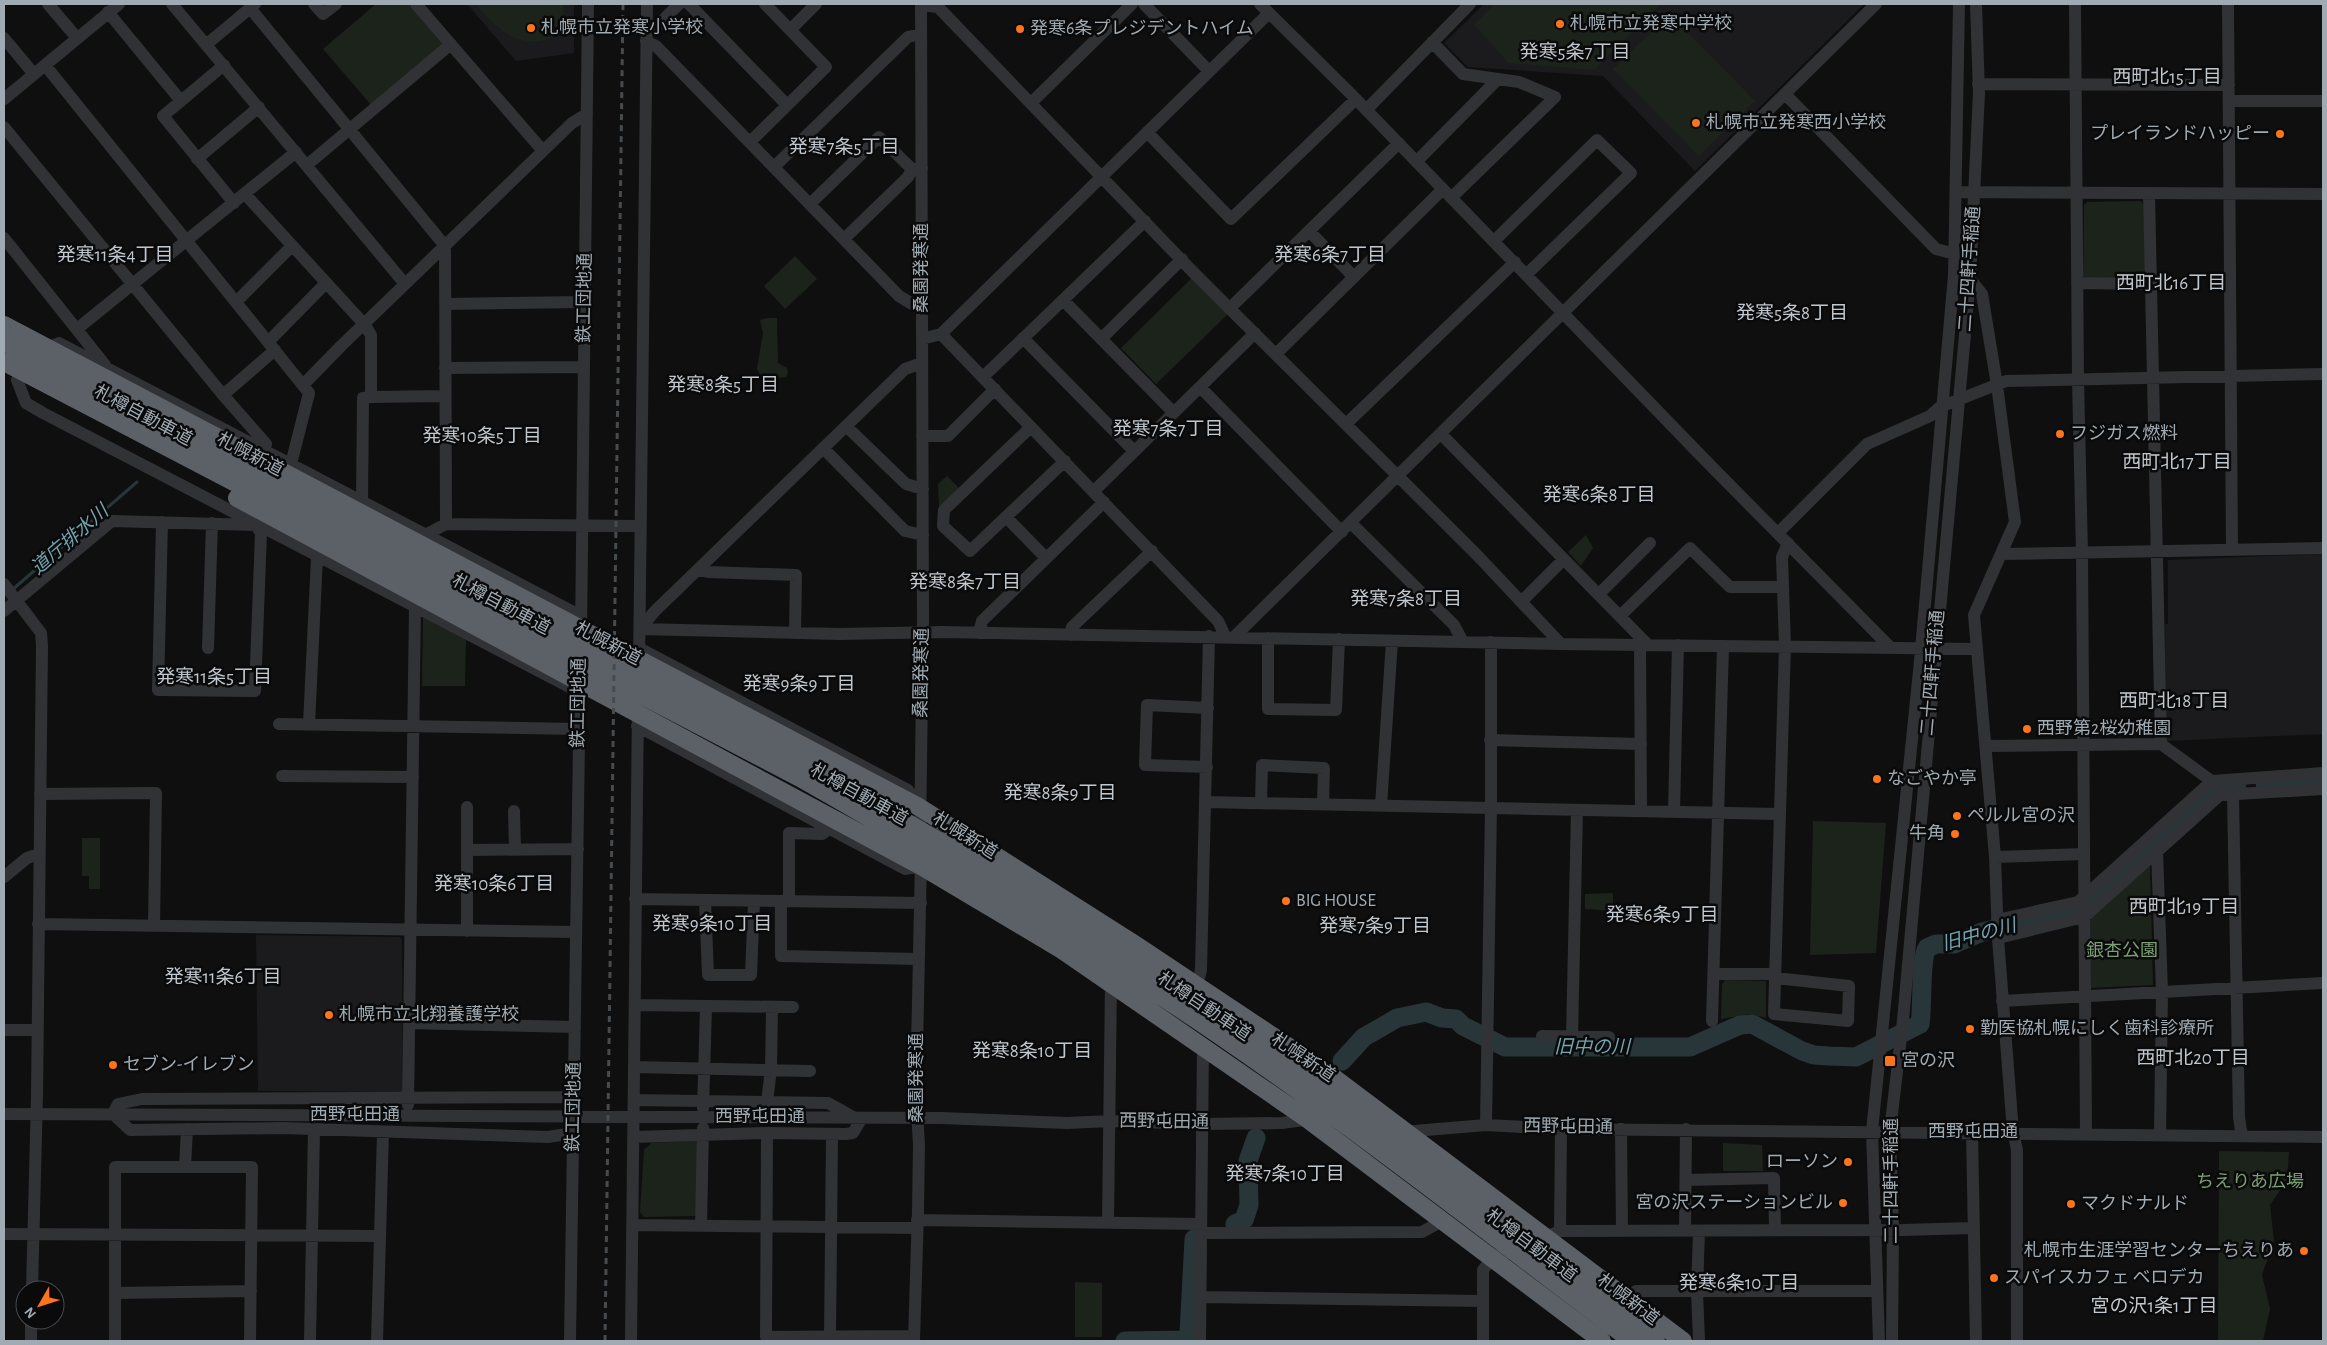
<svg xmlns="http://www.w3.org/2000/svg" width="2327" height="1345" font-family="'Alegreya Sans','Noto Sans JP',sans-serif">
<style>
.built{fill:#1b1b1d}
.green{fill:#1c231b}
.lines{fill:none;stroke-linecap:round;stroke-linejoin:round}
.stream{stroke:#283639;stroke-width:3}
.river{stroke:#283639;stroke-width:19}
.minor{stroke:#303235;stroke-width:12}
.highway{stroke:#5b6167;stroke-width:18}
.rail{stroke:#474b4e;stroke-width:3;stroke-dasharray:6 5;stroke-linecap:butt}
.poi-dot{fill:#fc741b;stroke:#0a0a0b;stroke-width:2}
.labels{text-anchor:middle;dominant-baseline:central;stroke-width:5;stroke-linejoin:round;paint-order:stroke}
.poi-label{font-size:18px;fill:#9faab2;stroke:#0a0a0b;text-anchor:start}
.street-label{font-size:18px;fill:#9faab2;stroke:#0a0a0b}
.park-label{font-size:18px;fill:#7d9f74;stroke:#0a0a0b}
.neighbourhood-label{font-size:19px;fill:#c0c7ce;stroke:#0a0a0b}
.water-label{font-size:19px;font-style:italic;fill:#73a4b0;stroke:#0a0a0b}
</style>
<rect width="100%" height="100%" fill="#0f0f10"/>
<path class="built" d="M 467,4 L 574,4 L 574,53 L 516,61 Z
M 1484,4 L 1864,4 L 1695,171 L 1603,76 L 1468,67 L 1444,43 Z
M 2323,554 L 2323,734 L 2166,741 L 2165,624 L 2168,624 L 2168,560 Z
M 256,935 L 400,937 L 402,940 L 403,1092 L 258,1091 Z"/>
<path class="green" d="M 376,4 L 409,4 L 443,44 L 372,106 L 323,49 Z
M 475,4 L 563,4 L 565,31 C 557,34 548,40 540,41 C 511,45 492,23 475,4 Z
M 1495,4 L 1661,4 L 1594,70 L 1509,63 L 1474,25 Z
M 1670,14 L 1755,101 L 1699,156 L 1613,69 Z
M 2141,201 L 2145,207 L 2145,280 L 2083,277 L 2084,205 L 2087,202 Z
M 795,256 L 817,279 L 785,309 L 764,286 Z
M 1192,278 L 1228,314 L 1156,384 L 1121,348 Z
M 767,318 L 777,318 L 778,363 L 787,368 L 788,373 L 786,377 L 778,378 L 776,390 L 773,393 L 770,392 L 757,369 L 763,333 L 760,320 Z
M 947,476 L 959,488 L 939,507 L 938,484 Z
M 1586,535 L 1593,548 L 1581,566 L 1568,552 Z
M 423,617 L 466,639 L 465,686 L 422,686 Z
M 1813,821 L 1886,823 L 1876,953 L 1810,955 Z
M 82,838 L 100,838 L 100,889 L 89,889 L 89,876 L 82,876 Z
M 2150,865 L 2153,985 L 2091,988 L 2091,917 Z
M 1613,893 L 1613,911 L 1585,909 L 1585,894 Z
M 1725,980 L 1766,981 L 1766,1018 L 1749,1014 L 1721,1019 L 1722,984 Z
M 695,1141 L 698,1144 L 696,1216 L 644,1217 L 640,1212 L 644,1150 L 651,1143 Z
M 1723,1143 L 1762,1145 L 1763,1171 L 1723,1171 Z
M 2219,1151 L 2289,1152 L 2287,1180 L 2270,1205 L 2274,1240 L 2262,1275 L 2270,1309 L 2263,1341 L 2218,1341 Z
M 1075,1282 L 1102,1283 L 1102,1337 L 1075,1337 Z"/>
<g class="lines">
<path class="stream" d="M 12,590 L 137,482"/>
<path class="river" d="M 2265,783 L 2323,780
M 1342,1061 L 1364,1037 L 1380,1028 L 1397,1018 L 1426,1012 L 1442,1018 L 1456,1019 L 1463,1026 L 1505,1047 L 1690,1047 L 1740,1025 L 1752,1024 L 1802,1051 L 1814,1055 L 1829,1056 L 1856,1057 L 1920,1024 C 1923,1006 1920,960 1927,948 L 1936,944 L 1954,944 L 1982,932 L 2072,912 L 2091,902 L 2211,792 L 2227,784 L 2237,784
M 1235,1224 L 1244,1220 L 1249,1205 L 1248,1161 L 1256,1138
M 1125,1341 L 1186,1340 L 1189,1333 L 1194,1239"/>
<path class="minor" d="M 48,4 L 77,38
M 172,4 L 405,284
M 314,4 L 323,14 L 336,4
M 416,4 L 543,151
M 689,4 L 787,105
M 1144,4 L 1209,71
M 1260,4 L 1348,91 L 1709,464 L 1890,647
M 2075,4 L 2078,380 L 2082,553 L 2086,1134
M 2228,4 L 2232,549
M 921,5 L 938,7 L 1193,272 L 1477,555 L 1561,644
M 250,8 L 445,246 L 446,524
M 108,12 L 181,101
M 646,27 L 657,26 L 679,4
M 790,30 L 816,4
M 4,38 L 33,73
M 646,41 L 656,46 L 899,296 L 922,310
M 1432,42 L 1463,74 L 1519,82 L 1555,97 L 1452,197
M 207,44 L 255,4
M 45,65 L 309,393 L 291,464
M 224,65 L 163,116 L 234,203
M 1978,84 L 2229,85
M 1785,94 L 1936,249 L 1955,254
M 4,99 L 119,4
M 2229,101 L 2323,101
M 1031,103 L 1132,4
M 1366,110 L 1470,4
M 4,127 L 223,395 L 266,444 L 264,450
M 1147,132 L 1231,219 L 1356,99
M 750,142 L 826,67 L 765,4
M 197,159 L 259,107
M 1417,161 L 1498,79
M 307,165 L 451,44
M 774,167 L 908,37 L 921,34
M 1956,192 L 2323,194
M 245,194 L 364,324 L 371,335 L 371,397 L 363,398 L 362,502
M 2149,194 L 2161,744
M 810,204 L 879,137 L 912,169 L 922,168
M 1309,231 L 1354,277
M 4,238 L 105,365
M 844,239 L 908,177 L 912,169
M 1494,241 L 1597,140 L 1631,173 L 1527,274
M 1966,278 L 1970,279 L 1982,294 L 1997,385 L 2015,522 L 1974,615 L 1995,857 L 1998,938 L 2013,1132 L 2017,1150 L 2017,1341
M 2077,283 L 2150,284
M 1063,300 L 1173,412
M 236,302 L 292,246
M 445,304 L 585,302
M 1230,308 L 1399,143
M 77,329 L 296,152
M 941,334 L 1218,621 L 1225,636
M 1023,338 L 1133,450
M 922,339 L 941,334 L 1269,13
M 1101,339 L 1182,259
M 268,342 L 326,283
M 47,348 L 59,343 L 581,616
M 1276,354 L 1443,189
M 445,368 L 584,367
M 983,377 L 1145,221
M 17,380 L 26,403 L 43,413 L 579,692
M 303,385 L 341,346 L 572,123 L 587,114
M 1200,387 L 1342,532
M 223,395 L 275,350
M 371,397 L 445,396
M 1346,424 L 1515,262
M 846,426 L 906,484 L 923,489
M 1031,427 L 944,510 L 943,526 L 970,551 L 1065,461
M 1441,434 L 1648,645
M 922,436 L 948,436 L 995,389
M 823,448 L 905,531 L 923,535
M 1094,491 L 1255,333
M 1006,517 L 1046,558
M 1351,523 L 1454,625 L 1463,642
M 1779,532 L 1867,444 L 1930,416 L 1940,407 L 2006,381 L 2323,374
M 425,535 L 446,524 L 640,526
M 2001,554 L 2323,548
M 700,570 L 708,572 L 796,575 L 795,633
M 4,584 L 41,633 L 42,646 L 37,1096 L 32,1290
M 1599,594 L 1650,543
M 1522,601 L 1564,559
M 4,611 L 112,521 L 256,525 L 261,533 L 255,691 L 158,690 L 162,522
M 1621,615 L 1690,548 L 1730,587 L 1782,587
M 640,629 L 839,634 L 943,632 L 1561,644 L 1977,649
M 640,629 L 655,611 L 905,369 L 922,363
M 979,633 L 982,621 L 1104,502
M 1071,635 L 1072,627 L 1152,551
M 581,636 L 588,4
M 1234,637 L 1876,4
M 1268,638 L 1268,709 L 1336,710 L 1339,639
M 1640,645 L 1641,811
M 208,648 L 212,523
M 639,648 L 908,790 L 918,806
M 639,666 L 647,4
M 279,724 L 578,729
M 309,724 L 317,557
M 637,726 L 905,869 L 921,866
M 1490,740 L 1641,744
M 1986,746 L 2161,744 L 2217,785
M 1207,767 L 1145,765 L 1147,705 L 1208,708
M 282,776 L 413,777
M 40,794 L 156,793 L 154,926
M 2233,795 L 2239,1118 L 2242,1136
M 1206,802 L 1778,814
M 1261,803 L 1262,765 L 1324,768 L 1323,804
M 1381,806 L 1392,641
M 514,811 L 515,849
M 1674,812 L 1678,645
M 920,837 L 923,619 L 921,4
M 467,850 L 578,849
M 2157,851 L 2162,992 L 2160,1135
M 1995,857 L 2084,854
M 4,877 L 27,858 L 39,854
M 635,899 L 921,903
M 705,900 L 708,975 L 751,975 L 754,901
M 781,901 L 781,956 L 918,959
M 789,901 L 789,833 L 822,834 L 829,829
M 1997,920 L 2078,902 L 2212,781 L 2323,773
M 38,924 L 575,932
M 467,931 L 467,807
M 1998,938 L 2084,917 L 2220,795 L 2323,789
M 1714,974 L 1775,974
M 1775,978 L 1849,986 L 1848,1021 L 1774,1014 L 1785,646 L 1782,557 L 1788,543
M 1197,986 L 1201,970 L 1209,636
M 2002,1001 L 2323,983
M 635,1005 L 793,1007
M 1712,1021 L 1723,646
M 409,1023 L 575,1027
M 4,1030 L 36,1030
M 1542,1036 L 1609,1037
M 1572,1037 L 1577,810
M 635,1067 L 810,1071
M 573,1097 L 142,1099 L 118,1104 L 113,1114 L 130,1130 L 283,1128 L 548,1137 L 573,1133
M 635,1100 L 828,1103 L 853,1117
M 767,1102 L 771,1069 L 772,1008
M 408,1105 L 415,608
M 703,1108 L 706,1008
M 4,1114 L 941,1118 L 1067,1123 L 1110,1121 L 1202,1124 L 1282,1123 L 1311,1119
M 1486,1125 L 1491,807 L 1491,642
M 1621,1129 L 1622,1231
M 1402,1132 L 1486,1125 L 1561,1129 L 2323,1137
M 1972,1132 L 1976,1341
M 767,1133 L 766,1337 L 914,1336
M 634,1137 L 767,1133 L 846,1134 L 853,1133 L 862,1118
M 185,1167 L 187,1129
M 1686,1180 L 1774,1178 L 1775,1230
M 917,1220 L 1201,1224
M 1108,1222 L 1111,983
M 633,1225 L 917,1228
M 701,1226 L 703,1128
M 1560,1231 L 1561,1129
M 1685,1231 L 1686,1129
M 1201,1233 L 1422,1232 L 1442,1221
M 4,1234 L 380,1236
M 1540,1239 L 1560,1231 L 1903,1230 L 1973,1228
M 115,1293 L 251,1291
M 1201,1297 L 1483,1301
M 1625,1298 L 1636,1291 L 1877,1291
M 830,1337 L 832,1135
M 31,1341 L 31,1320
M 115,1341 L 115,1167 L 252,1167 L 250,1341
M 310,1341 L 314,1129
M 377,1341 L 383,1132
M 570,1341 L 580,676
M 631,1341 L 638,706
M 914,1341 L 918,1211 L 919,1144 L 916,1096 L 921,859
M 1200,1341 L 1203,1045
M 1483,1341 L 1483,1270 L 1492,1258 L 1519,1248
M 1699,1341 L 1697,1291 L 1699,1231
M 1879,1341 L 1872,1131 L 1920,661 L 1954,275 L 1959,4
M 1892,1341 L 1893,1230 L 1890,1131 L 1903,1020 L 1970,279 L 1979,93 L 1976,4"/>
<path class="highway" d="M 4,325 L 919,807 L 1136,945 L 1325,1071 L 1683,1341
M 4,342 L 807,766 C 952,847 1094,930 1230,1024 C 1376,1124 1515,1235 1656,1341
M 4,362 L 800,778 C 944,860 1086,944 1222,1037 C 1362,1133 1496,1239 1632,1341
M 237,498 L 921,866 L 1062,950 L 1306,1118 L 1602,1341"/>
<path class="rail" d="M 605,1341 L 623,4"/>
</g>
<g class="poi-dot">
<circle cx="1560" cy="24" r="5"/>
<circle cx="531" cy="28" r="5"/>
<circle cx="1020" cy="29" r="5"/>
<circle cx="1696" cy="123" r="5"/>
<circle cx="2280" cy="134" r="5"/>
<circle cx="2060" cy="434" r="5"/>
<circle cx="2027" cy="729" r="5"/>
<circle cx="1877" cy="779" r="5"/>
<circle cx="1957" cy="816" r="5"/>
<circle cx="1955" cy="834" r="5"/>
<circle cx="1286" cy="901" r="5"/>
<circle cx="329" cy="1015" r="5"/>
<circle cx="1970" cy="1029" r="5"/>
<rect x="1884" y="1055" width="12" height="12" rx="2.5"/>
<circle cx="113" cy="1065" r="5"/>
<circle cx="1848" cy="1162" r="5"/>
<circle cx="1843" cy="1203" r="5"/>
<circle cx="2071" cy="1204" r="5"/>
<circle cx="2304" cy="1251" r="5"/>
<circle cx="1994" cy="1278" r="5"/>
</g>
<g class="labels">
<g class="poi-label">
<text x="1570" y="24">札幌市立発寒中学校</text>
<text x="541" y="28">札幌市立発寒小学校</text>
<text x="1030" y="29">発寒6条プレジデントハイム</text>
<text x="1706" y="123">札幌市立発寒西小学校</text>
<text x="2270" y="134" text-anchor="end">プレイランドハッピー</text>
<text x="2070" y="434">フジガス燃料</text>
<text x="2037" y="729">西野第2桜幼稚園</text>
<text x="1887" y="779">なごやか亭</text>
<text x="1967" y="816">ペルル宮の沢</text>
<text x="1945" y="834" text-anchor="end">牛角</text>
<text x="1296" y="901">BIG HOUSE</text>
<text x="339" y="1015">札幌市立北翔養護学校</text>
<text x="1980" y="1029">勤医協札幌にしく歯科診療所</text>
<text x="1901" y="1061">宮の沢</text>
<text x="123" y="1065">セブン-イレブン</text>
<text x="1838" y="1162" text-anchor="end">ローソン</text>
<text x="1833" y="1203" text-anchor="end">宮の沢ステーションビル</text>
<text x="2081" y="1204">マクドナルド</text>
<text x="2294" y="1251" text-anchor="end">札幌市生涯学習センターちえりあ</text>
<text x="2004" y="1278">スパイスカフェ ベロデカ</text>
</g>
<g class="street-label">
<text transform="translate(922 268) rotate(-90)">桑園発寒通</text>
<text transform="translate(1970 269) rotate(-86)">二十四軒手稲通</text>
<text transform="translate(585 298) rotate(-89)">鉄工団地通</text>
<text transform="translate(143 416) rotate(28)">札樽自動車道</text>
<text transform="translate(250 455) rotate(28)">札幌新道</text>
<text transform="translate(501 605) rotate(28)">札樽自動車道</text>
<text transform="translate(608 644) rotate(28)">札幌新道</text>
<text transform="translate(922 673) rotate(-89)">桑園発寒通</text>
<text transform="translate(1933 673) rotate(-85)">二十四軒手稲通</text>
<text transform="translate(579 703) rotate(-89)">鉄工団地通</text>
<text transform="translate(859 795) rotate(29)">札樽自動車道</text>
<text transform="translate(965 836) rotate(32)">札幌新道</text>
<text transform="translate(1204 1007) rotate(34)">札樽自動車道</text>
<text transform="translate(1303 1058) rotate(34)">札幌新道</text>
<text transform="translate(917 1078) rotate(-90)">桑園発寒通</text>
<text transform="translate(574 1107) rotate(-89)">鉄工団地通</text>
<text x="355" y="1115">西野屯田通</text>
<text x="760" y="1117">西野屯田通</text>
<text transform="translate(1164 1122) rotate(1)">西野屯田通</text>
<text transform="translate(1568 1127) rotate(1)">西野屯田通</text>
<text x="1973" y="1132">西野屯田通</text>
<text transform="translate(1892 1181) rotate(-90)">二十四軒手稲通</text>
<text transform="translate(1531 1246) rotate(37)">札樽自動車道</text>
<text transform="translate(1628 1300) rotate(37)">札幌新道</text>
</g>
<g class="park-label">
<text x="2122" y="951">銀杏公園</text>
<text x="2250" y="1182">ちえりあ広場</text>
</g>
<g class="neighbourhood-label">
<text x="1575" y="52">発寒5条7丁目</text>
<text x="2167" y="77">西町北15丁目</text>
<text x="844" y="147">発寒7条5丁目</text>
<text x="115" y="255">発寒11条4丁目</text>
<text x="1330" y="255">発寒6条7丁目</text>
<text x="2171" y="283">西町北16丁目</text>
<text x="1792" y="313">発寒5条8丁目</text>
<text x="723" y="385">発寒8条5丁目</text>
<text x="1168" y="429">発寒7条7丁目</text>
<text x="482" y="436">発寒10条5丁目</text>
<text x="2177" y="462">西町北17丁目</text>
<text x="1599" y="495">発寒6条8丁目</text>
<text x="965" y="582">発寒8条7丁目</text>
<text x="1406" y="599">発寒7条8丁目</text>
<text x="214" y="677">発寒11条5丁目</text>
<text x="799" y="684">発寒9条9丁目</text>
<text x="2174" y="701">西町北18丁目</text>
<text x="1060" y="793">発寒8条9丁目</text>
<text x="494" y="884">発寒10条6丁目</text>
<text x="2184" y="907">西町北19丁目</text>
<text x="1662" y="915">発寒6条9丁目</text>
<text x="712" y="924">発寒9条10丁目</text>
<text x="1375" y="926">発寒7条9丁目</text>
<text x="223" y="977">発寒11条6丁目</text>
<text x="1032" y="1051">発寒8条10丁目</text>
<text x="2193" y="1058">西町北20丁目</text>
<text x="1285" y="1174">発寒7条10丁目</text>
<text x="1739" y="1283">発寒6条10丁目</text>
<text x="2154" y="1306">宮の沢1条1丁目</text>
</g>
<g class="water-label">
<text transform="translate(70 540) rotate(-41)">道庁排水川</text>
<text transform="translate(1979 935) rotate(-15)">旧中の川</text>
<text x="1592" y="1047">旧中の川</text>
</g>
</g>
<rect width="2327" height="1345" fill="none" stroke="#9faab2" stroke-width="10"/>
<g transform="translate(40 1305) rotate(231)"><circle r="24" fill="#0a0a0b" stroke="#464a4e"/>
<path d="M0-4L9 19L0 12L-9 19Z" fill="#fc741b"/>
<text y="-8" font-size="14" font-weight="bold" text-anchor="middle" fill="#9faab2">N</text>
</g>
</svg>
